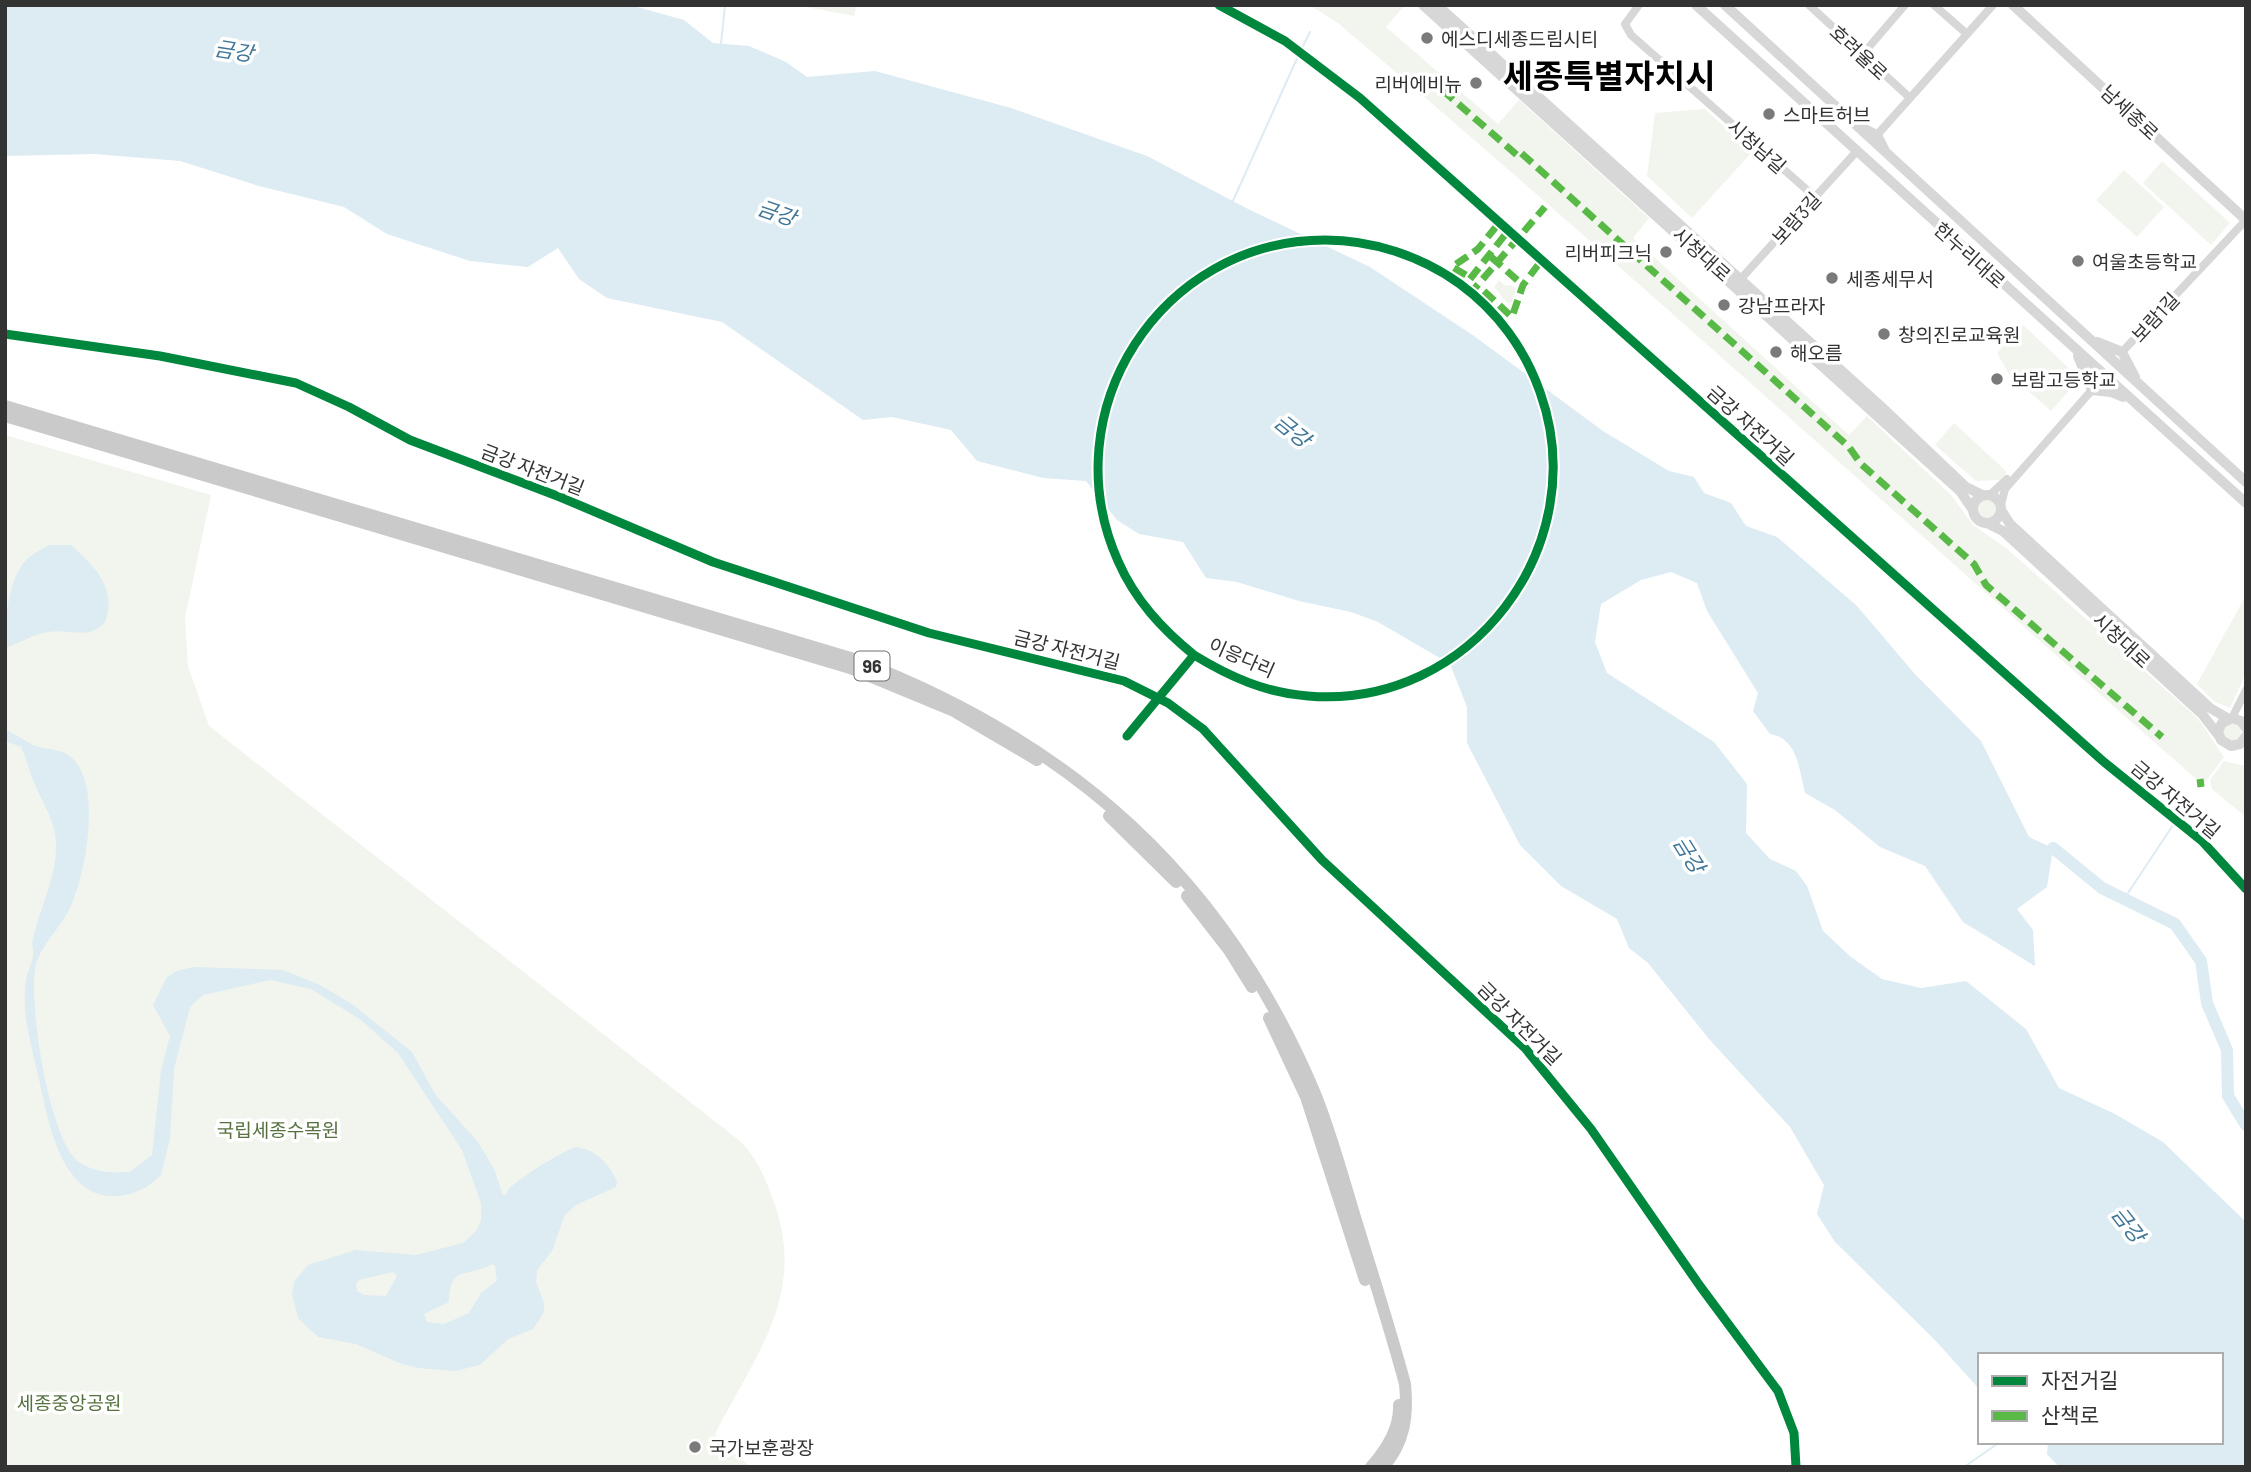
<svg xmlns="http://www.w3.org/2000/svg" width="2251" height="1472" font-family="Barlow,'Noto Sans KR',sans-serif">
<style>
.green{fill:#f1f5ed}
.water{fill:#ddebf3;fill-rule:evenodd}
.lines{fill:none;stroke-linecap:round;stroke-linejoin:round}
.stream{stroke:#ddebf3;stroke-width:2}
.river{stroke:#ddebf3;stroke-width:12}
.minor{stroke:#d7d7d7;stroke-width:8}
.tertiary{stroke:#d7d7d7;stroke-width:10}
.primary{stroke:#cacaca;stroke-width:12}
.quiet{stroke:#58b947;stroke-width:7;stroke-dasharray:14 7;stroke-linecap:butt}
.cycleway-casing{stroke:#fff;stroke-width:13}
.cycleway{stroke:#00873e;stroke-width:9}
.poi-dot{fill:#7a7a7a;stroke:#fff;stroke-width:2.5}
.labels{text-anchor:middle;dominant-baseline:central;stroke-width:7;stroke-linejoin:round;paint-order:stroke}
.shield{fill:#fff;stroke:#707070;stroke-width:2}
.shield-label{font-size:18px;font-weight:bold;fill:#333}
.poi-label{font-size:19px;fill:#333;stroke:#fff;text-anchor:start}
.street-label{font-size:19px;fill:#333;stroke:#fff}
.park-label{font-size:19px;fill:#56703f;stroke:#fff}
.water-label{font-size:21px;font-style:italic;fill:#3f7597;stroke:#fff}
.town-label{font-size:33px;font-weight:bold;fill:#000;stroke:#fff}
</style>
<rect width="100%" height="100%" fill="#fff"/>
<path class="green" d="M 796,5 L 856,5 L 854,16 Z
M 1309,5 L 1405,5 L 1386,27 L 1498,124 L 1519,100 L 1649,218 L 1633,238 L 1849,435 L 1867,416 L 1951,495 L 1973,525 L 2006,548 L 2194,715 C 2207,728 2213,743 2224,757 L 2203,785 C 1914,531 1631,272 1338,23 Z
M 1705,109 L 1752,152 L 1692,218 L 1647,176 L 1655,113 Z
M 2162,161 L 2230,223 L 2211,245 L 2143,183 Z
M 2124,170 L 2164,207 L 2137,237 L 2096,200 Z
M 1499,280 L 1505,286 L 1510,285 L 1516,288 L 1512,302 L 1508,304 L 1494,287 Z
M 2023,325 L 2074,373 L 2076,383 L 2051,411 L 2009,374 L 1997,353 Z
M 1954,423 L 2007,472 L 2000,480 L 1976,481 L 1935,445 Z
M 5,435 L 211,495 L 185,618 L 188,666 L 209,726 L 740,1141 C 757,1158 765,1177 773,1200 C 808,1293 756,1353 715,1434 L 750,1467 L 5,1467 Z
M1978 509a9 9 0 1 1 18 0a9 9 0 1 1-18 0Z
M 2246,595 L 2246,673 L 2230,708 L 2215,702 L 2197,684 Z
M2223 732a9 9 0 1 1 18 0a9 9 0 1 1-18 0Z
M 2224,761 L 2246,766 L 2246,817 L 2212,789 L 2210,780 Z"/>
<path class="water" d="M 5,5 L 630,5 L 684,20 L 713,43 L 749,46 L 786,62 L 807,77 L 875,71 L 1011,108 L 1147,156 L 1248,209 L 1370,267 L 1474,336 L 1603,431 L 1669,471 L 1694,477 L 1704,493 L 1731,503 L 1746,526 L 1777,537 L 1857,606 L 1914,673 L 1981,741 L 2029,837 L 2053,848 L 2047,887 L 2017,909 L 2033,930 L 2035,966 L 1963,922 L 1925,866 L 1880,847 L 1835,810 L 1805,793 C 1799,770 1798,738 1770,734 L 1753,711 L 1758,693 L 1707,611 L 1697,583 L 1671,572 L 1641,580 L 1601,604 L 1595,642 L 1607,673 L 1714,742 L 1747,784 L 1746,833 L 1770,859 L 1796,871 L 1807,886 L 1823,931 L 1851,957 L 1882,979 L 1921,988 L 1966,981 L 2026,1029 L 2059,1088 L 2115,1114 L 2163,1142 L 2246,1222 L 2246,1467 L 2059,1467 L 2047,1454 L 2048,1442 L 2221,1442 L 2221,1355 L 1980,1355 L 1980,1390 L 1934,1339 L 1835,1242 L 1817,1214 L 1824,1185 L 1790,1127 L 1709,1039 L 1648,963 L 1629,948 L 1617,919 L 1561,886 L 1520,845 L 1467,743 L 1467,707 L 1450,664 L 1378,622 L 1351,612 L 1299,601 L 1237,582 L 1206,578 L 1183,542 L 1139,534 L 1117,520 L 1086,481 L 1043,478 L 977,461 L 951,430 L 892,417 L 863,420 L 722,322 L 607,298 L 579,279 L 558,248 L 528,267 L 470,261 L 387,234 L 344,207 L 259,186 L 180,161 L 95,154 L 5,156 Z
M 49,545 L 71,545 C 94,566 116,586 106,620 C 91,642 70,628 48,632 C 34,634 19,643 5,648 C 5,624 7,586 22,565 C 28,556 40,550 49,545 Z
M 5,729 C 15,734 23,740 33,745 C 48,751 59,747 72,758 C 103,786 85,878 69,910 C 58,931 39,947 35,969 C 29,1006 49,1140 79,1162 C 95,1173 112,1173 130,1172 L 152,1155 L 161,1070 L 170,1036 L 153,1005 L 167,977 L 177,971 L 193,967 L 283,970 L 320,985 L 352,1004 L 412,1052 L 435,1094 L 478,1142 L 494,1169 L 503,1195 L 507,1194 L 508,1189 C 529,1172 551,1158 575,1147 C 595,1149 608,1162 617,1181 L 616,1187 L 576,1205 L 565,1215 L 552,1251 L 537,1270 L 536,1282 L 544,1303 L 544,1312 L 538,1322 L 533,1329 L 508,1339 L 480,1365 L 455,1371 L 418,1368 L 399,1363 L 356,1344 L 318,1337 L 298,1318 L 292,1294 L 294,1282 L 308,1265 L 356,1250 L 416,1255 L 463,1243 L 477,1230 L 481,1220 L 481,1203 L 462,1150 L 398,1053 L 361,1020 L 311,989 L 270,980 L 203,995 L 190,1007 L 174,1069 L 170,1139 L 161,1175 C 149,1187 136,1194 119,1196 C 59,1201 48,1117 38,1075 C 31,1045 21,1010 26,980 C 27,971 33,963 33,954 C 34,949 31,945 33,939 C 40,907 56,879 56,846 C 56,822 45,808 36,787 C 30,774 27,760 21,747 L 5,741 ZM 492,1264 L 495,1266 L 497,1281 L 481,1293 L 469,1313 L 444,1324 L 427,1322 L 424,1314 L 449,1302 C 450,1264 465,1279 492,1264 ZM 393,1272 L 397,1276 L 386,1296 L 364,1295 L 357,1291 L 356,1283 L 359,1280 Z"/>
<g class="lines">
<path class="stream" d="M 721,44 L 725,5
M 1302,48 L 1310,32
M 1232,203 L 1299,54
M 2179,815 L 2188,804
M 2124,899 L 2175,822
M 1964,1467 L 2000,1442"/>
<path class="river" d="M 2053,848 L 2102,888 L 2175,924 L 2201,961 L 2207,1003 L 2227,1050 L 2228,1096 L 2246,1125"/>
<path class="minor" d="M 1639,5 L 1625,24 L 1631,35 L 1815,197
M 1809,5 L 1910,98
M 1934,5 L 1967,34
M 1862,55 L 1905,5
M 1877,135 L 1993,5
M 1737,283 L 1857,151
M 2122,352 L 2246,220
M 1990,495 L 2007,479
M 2001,505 L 2005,489 L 2092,390
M 2232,718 L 2246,690"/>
<path class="tertiary" d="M 1423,5 L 1960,491 L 1973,510
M 1437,5 L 1886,411 L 1966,487 L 1982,495
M 1696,5 L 2246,503
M 1725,5 L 2246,482
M 2013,5 L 2246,220
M 1860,127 L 1877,135 L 1885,151
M 2097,342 L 2122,352 L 2135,377
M 2078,356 L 2092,390 L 2111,392 L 2123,397
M1973 509a14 14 0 1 1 28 0a14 14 0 1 1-28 0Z
M 2001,510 L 2010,524 L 2210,708 L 2229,719
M 1987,523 L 2003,531 L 2202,714 L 2219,736
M 2246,728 L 2241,721 L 2232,718 L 2222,723 L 2218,731 L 2221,740 L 2231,746 L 2240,744 L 2246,736"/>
<path class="primary" d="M 5,406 L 854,659 C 1071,742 1222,875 1314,1091 C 1331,1132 1342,1175 1355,1217 C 1372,1273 1390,1328 1405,1384 C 1408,1415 1405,1443 1383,1467
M 5,416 L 850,668 L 954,711 L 1037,760
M 1109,816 L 1176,882
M 1187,896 L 1229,950 L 1252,987
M 1269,1018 L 1306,1097 L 1365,1280
M 1371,1467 C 1386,1450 1400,1428 1399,1405"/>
<path class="quiet" d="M 1402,81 L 1440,88 L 1517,155 L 1520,152 L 1849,447 L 1861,464 L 1974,564 L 1986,585 L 2162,737
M 1491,257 L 1523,285
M 1466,275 L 1452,267 L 1478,249 L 1499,223
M 1470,279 L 1508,231
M 1484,291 L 1512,317 L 1523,285 L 1541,261
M 1469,295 L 1545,207
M 2200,779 L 2201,787"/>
<g class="cycleway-casing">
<path id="cycleway" d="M 1219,5 L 1285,41 L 1360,98 L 2104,762 L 2202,841 L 2246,889
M 5,334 L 160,356 L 296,383 L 349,407 L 410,440 L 560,497 L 713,562 L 929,633 L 1124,681 L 1168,703 L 1203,729 L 1322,860 L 1525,1048 L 1591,1129 L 1700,1286 L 1778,1391 L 1794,1433 L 1796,1467
M 1127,736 L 1194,655 C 1230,677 1266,693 1308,696 C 1470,710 1595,545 1540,392 C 1525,349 1497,311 1460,284 C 1421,256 1373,240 1325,240 C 1161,240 1051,411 1118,561 C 1135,600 1162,629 1194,655"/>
</g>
<use href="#cycleway" class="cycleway"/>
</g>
<g class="poi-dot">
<circle cx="1427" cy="38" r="7"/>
<circle cx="1476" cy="83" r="7"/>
<circle cx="1769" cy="114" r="7"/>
<circle cx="1666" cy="252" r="7"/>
<circle cx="2078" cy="261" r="7"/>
<circle cx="1832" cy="278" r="7"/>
<circle cx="1724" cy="305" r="7"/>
<circle cx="1884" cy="334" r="7"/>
<circle cx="1776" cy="352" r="7"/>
<circle cx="1997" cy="379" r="7"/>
<circle cx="695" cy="1447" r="7"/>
</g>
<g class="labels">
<rect class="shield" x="854.5" y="651.5" width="35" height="29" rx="5"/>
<g class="shield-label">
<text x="872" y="666">96</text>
</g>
<g class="poi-label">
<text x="1441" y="38">에스디세종드림시티</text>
<text x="1462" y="83" text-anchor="end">리버에비뉴</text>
<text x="1783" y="114">스마트허브</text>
<text x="1652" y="252" text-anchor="end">리버피크닉</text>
<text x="2092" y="261">여울초등학교</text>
<text x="1846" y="278">세종세무서</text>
<text x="1738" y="305">강남프라자</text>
<text x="1898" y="334">창의진로교육원</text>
<text x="1790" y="352">해오름</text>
<text x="2011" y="379">보람고등학교</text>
<text x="709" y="1447">국가보훈광장</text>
</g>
<g class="street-label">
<text transform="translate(1859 52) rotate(43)">호려울로</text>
<text transform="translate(2130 112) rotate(43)">남세종로</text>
<text transform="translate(1757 146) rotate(41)">시청남길</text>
<text transform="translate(1796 218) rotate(-48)">보람3길</text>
<text transform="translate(1702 254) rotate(42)">시청대로</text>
<text transform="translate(1970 255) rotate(42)">한누리대로</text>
<text transform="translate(2155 317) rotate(-47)">보람1길</text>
<text transform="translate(1751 425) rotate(42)">금강 자전거길</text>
<text transform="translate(533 469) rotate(21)">금강 자전거길</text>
<text transform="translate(2122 640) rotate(43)">시청대로</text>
<text transform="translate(1067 649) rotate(14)">금강 자전거길</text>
<text transform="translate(1242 657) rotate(24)">이응다리</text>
<text transform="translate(2176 799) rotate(40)">금강 자전거길</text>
<text transform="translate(1520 1023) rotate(45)">금강 자전거길</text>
</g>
<g class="park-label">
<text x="278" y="1129">국립세종수목원</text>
<text x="69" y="1402">세종중앙공원</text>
</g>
<g class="water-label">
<text transform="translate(234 50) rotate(9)">금강</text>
<text transform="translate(777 212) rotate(19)">금강</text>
<text transform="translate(1293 430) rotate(39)">금강</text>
<text transform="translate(1690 854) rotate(58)">금강</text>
<text transform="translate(2129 1224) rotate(52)">금강</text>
</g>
<g class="town-label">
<text x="1609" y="75">세종특별자치시</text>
</g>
</g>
<rect width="2251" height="1472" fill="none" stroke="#333333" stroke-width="14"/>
<rect x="1978" y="1353" width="245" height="91" fill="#ffffff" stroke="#adadad" stroke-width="2"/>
<rect x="1992" y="1376" width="35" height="10" fill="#00873e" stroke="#adadad" stroke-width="2"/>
<text x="2041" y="1388" font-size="21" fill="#333333">자전거길</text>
<rect x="1992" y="1411" width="35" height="10" fill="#58b947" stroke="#adadad" stroke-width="2"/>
<text x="2041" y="1423" font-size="21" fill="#333333">산책로</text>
</svg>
